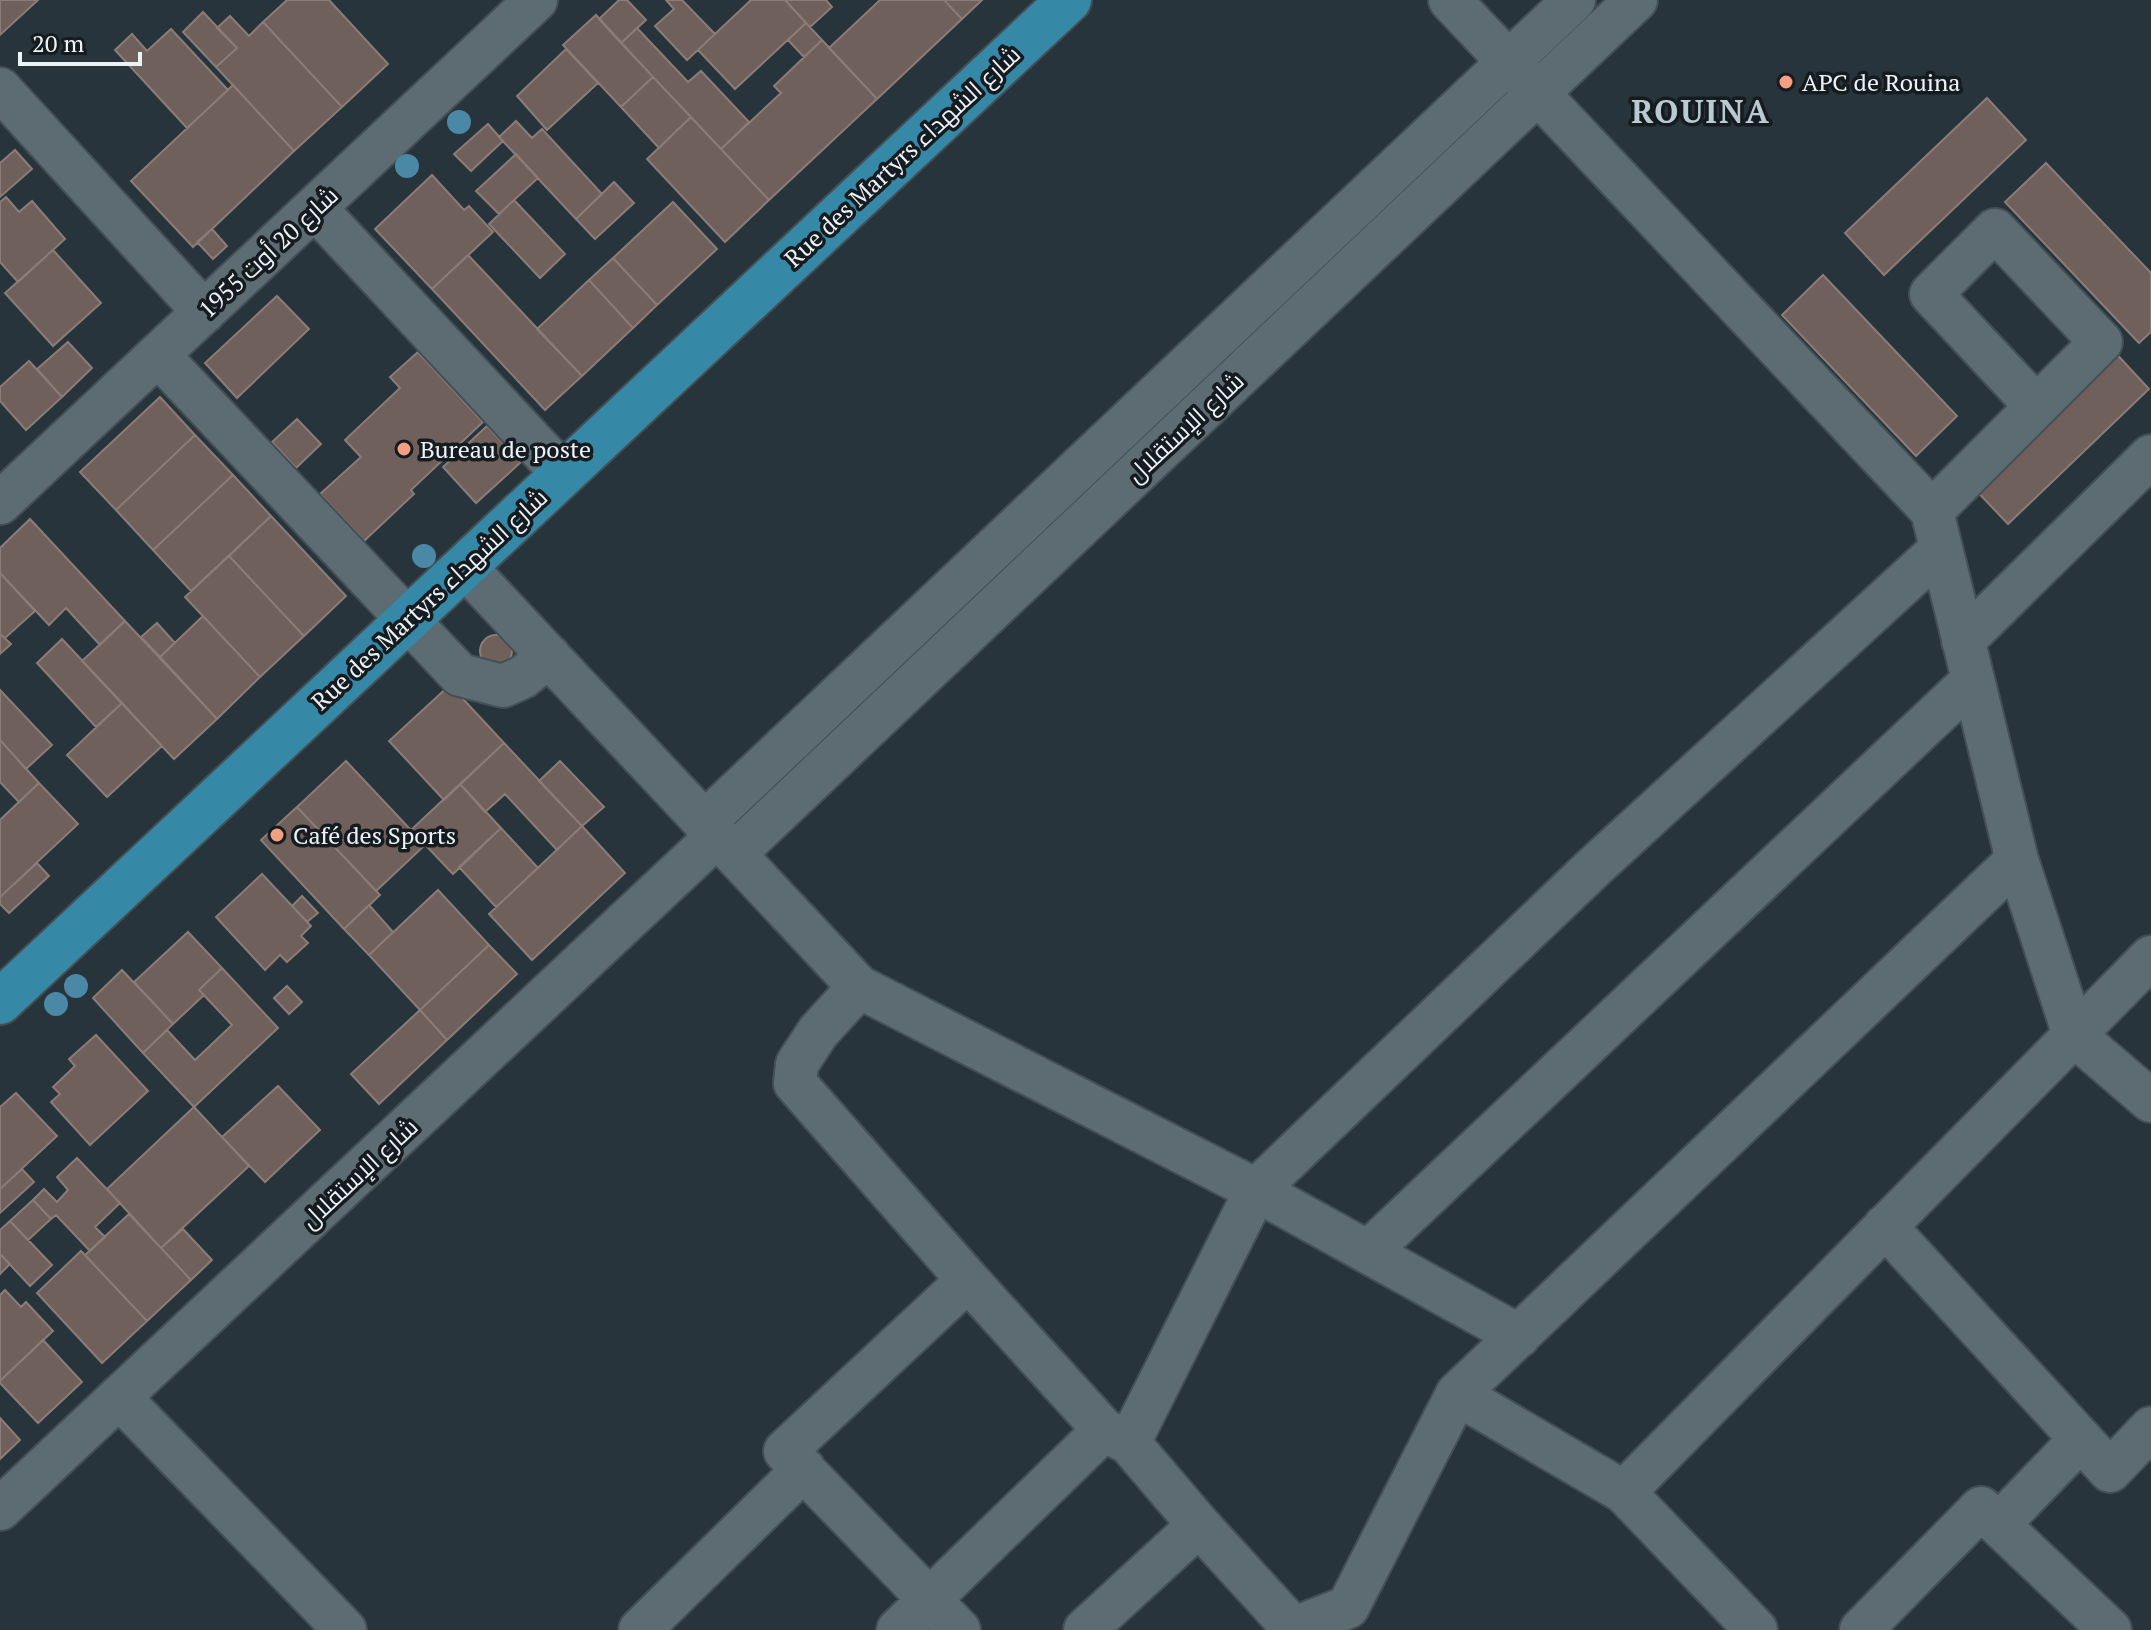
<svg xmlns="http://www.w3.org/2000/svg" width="2151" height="1630" font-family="'PT Serif',Cairo,serif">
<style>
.building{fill:#6f605b;stroke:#8c7c77;stroke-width:2}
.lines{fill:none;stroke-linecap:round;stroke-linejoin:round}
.minor-casing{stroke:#444f55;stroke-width:46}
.major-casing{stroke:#444f55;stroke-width:48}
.minor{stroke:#5d6b73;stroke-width:42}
.major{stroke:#3688a7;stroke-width:44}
.tree{fill:#4b88a5}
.poi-dot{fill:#f39f83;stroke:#151b1e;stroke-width:3}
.labels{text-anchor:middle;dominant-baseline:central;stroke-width:7;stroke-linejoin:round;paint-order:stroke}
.poi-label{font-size:24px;fill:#eaf3f7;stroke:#151b1e;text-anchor:start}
.street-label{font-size:24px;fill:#eaf3f7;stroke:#151b1e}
.district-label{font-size:32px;font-weight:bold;letter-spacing:2px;fill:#bacad3;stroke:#151b1e}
</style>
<rect width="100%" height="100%" fill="#27343b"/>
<path class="building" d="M 0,0 L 38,0 L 0,35 Z
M 287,0 L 329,0 L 388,64 L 342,107 L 263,22 Z
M 619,0 L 627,0 L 646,20 L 621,43 L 599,19 Z
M 666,0 L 682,0 L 715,34 L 687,60 L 655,26 L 674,9 Z
M 751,0 L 785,0 L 806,23 L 735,89 L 698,50 Z
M 785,0 L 826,0 L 832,7 L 810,27 Z
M 880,0 L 944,0 L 962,19 L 877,99 L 829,48 Z
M 944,0 L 982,0 L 962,19 Z
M 203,12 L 237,48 L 216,67 L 183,32 Z
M 596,15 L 653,77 L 621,107 L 563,45 Z
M 230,16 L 249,36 L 263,22 L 342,107 L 294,151 L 216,67 L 237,48 L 217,28 Z
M 806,23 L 822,40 L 804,57 L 788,40 Z
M 637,28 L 688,82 L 701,71 L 749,122 L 721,149 L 621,43 Z
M 171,29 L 228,90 L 187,128 L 115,50 L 132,34 L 147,51 Z
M 822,40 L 877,99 L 769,200 L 721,149 L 781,93 L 774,86 Z
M 566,49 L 598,83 L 547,130 L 517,96 Z
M 653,77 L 691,117 L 659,148 L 621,107 Z
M 233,85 L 294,151 L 193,247 L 131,181 Z
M 1987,98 L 2026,140 L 1884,275 L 1845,233 Z
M 691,117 L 769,200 L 725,242 L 647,159 Z
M 516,121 L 532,138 L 542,129 L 602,194 L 576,219 L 499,137 Z
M 488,124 L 503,141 L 471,171 L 454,154 Z
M 15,150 L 32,169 L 0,197 L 0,163 Z
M 516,154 L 538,178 L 499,214 L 476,191 Z
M 2046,163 L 2151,273 L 2151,332 L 2139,343 L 2005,202 Z
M 432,175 L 464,210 L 469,206 L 493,232 L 432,289 L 375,229 Z
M 614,182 L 634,203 L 595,239 L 576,219 Z
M 6,197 L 19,212 L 32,201 L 65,239 L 18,282 L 0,262 L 0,202 Z
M 514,200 L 565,254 L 540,278 L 489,224 Z
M 673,202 L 717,249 L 657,305 L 613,258 Z
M 212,229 L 227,246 L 213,259 L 197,242 Z
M 53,250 L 101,303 L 53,346 L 5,293 Z
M 468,255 L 582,376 L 545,410 L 432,289 Z
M 613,258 L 657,305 L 633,328 L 589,280 Z
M 1823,275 L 1957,416 L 1916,456 L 1782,315 Z
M 589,280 L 633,328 L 582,376 L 537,329 Z
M 277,296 L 309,329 L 237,398 L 205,363 Z
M 68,342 L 92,368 L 62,397 L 37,369 Z
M 2110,347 L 2149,389 L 2008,524 L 1968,482 Z
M 418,352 L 483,422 L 411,490 L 414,494 L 364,541 L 320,494 L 361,457 L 345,440 L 400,388 L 390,377 Z
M 29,361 L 62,397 L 26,430 L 0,401 L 0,387 Z
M 160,397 L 195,435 L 116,510 L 80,472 Z
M 297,419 L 321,444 L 296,468 L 272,442 Z
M 487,426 L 521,462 L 476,503 L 443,467 Z
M 195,435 L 233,475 L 153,550 L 116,510 Z
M 233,475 L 271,516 L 191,591 L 153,550 Z
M 271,516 L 346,596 L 304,636 L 229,556 Z
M 30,519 L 125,621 L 100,645 L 66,608 L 49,625 L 0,573 L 0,548 Z
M 229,556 L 304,636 L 260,677 L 185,597 Z
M 0,573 L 35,611 L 5,638 L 0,634 Z
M 203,616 L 260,677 L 217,719 L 160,657 Z
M 125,621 L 217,719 L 174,759 L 82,661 Z
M 157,623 L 175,643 L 160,657 L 141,637 Z
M 0,634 L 11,644 L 0,654 Z
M480 651a16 16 0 1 1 32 0a16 16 0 1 1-32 0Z
M 62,639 L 122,703 L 96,727 L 37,663 Z
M 450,685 L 504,743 L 444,800 L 389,741 Z
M 0,690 L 52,745 L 26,769 L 0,740 Z
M 122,703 L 162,746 L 107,797 L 67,755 Z
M 0,740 L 39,783 L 19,802 L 0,782 Z
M 504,743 L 582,826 L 557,850 L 505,794 L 485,812 L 460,784 Z
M 346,761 L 425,845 L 376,891 L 297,807 Z
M 560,761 L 604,807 L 582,826 L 539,781 Z
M 39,783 L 78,824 L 0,897 L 0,820 Z
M 460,784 L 501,828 L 453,874 L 411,830 Z
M 297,807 L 380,895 L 344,929 L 261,840 Z
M 582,826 L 625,873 L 532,960 L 489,914 Z
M 501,828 L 538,868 L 496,907 L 459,867 Z
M 37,863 L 49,876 L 9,913 L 0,904 L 0,897 Z
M 262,874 L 311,926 L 301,936 L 308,943 L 287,962 L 280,955 L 265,970 L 216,917 Z
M 438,890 L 489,945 L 420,1010 L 369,955 Z
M 302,896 L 318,913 L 307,922 L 292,906 Z
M 369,905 L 393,932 L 369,955 L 344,929 Z
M 188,932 L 222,968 L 199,990 L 204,995 L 173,1024 L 134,982 Z
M 489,945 L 517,974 L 447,1040 L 420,1010 Z
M 222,968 L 278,1028 L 194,1107 L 143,1053 L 167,1030 L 195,1060 L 232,1025 L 199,990 Z
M 122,970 L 173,1024 L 143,1053 L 93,998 Z
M 287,986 L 302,1002 L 289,1014 L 274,998 Z
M 420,1010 L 447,1040 L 379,1104 L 351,1074 Z
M 96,1035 L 148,1091 L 90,1145 L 51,1102 L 60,1094 L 53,1087 L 75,1066 L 69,1059 Z
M 278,1086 L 320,1130 L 265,1182 L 222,1137 Z
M 16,1093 L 57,1136 L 0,1189 L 0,1107 Z
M 194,1107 L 249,1166 L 161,1248 L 107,1189 Z
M 77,1158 L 120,1203 L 95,1227 L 105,1237 L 90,1251 L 56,1215 L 51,1219 L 33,1200 L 44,1189 L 57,1202 L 68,1190 L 57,1177 Z
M 22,1169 L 34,1182 L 0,1213 L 0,1189 Z
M 33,1200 L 51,1219 L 28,1240 L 10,1221 Z
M 129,1214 L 191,1280 L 147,1321 L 85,1255 Z
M 10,1221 L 52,1265 L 30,1286 L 0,1254 L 0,1230 Z
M 183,1229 L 212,1260 L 191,1280 L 161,1248 Z
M 81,1251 L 147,1321 L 102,1363 L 37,1293 Z
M 0,1254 L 10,1264 L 0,1274 Z
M 5,1290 L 21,1307 L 26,1302 L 53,1331 L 0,1381 L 0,1295 Z
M 43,1340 L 82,1382 L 38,1423 L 0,1383 L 0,1381 Z
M 0,1418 L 20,1440 L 0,1459 Z"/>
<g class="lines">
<g class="minor-casing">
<path id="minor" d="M 1450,0 L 1932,511 L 2017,860 L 2074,1035 L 2151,1101
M 0,89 L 204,312
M 315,208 L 563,474
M 158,355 L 460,675 L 503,686 L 523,677 L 549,656
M 0,503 L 536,0
M 1932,511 L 2101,342 L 1995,230 L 1931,294 L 2036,406
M 465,567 L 859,987 L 1256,1190 L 1519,1336
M 1963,641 L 2151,456
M 704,823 L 1574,0
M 734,854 L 1636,0
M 859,987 L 818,1032 L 797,1064 L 795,1083 L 968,1280 L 1104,1430 L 1129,1443 L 1199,1525 L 1293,1628
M 1885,1226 L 2110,1471 L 2151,1428
M 1368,1252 L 1973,680
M 1457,1394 L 1624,1492 L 1756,1630
M 119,1397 L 345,1630
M 1129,1443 L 1256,1190 L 1593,868 L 1941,549
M 1624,1492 L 2151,957
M 0,1509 L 717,836
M 1999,1524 L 2081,1439
M 640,1630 L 804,1469
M 898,1630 L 1104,1430
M 959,1630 L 785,1451 L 968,1280
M 1085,1630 L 1199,1525
M 1290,1630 L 1348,1607 L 1457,1394 L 2017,860
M 1861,1630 L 1981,1508 L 2110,1630"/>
</g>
<g class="major-casing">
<path id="major" d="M 0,1002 L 1069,0"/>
</g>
<use href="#minor" class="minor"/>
<use href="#major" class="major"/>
</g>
<g class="tree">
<circle cx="459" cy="122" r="12"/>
<circle cx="407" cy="166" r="12"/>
<circle cx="424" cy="556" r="12"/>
<circle cx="76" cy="986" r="12"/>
<circle cx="56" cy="1004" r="12"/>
</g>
<g class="poi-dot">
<circle cx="1786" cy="82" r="8"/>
<circle cx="404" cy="449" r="8"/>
<circle cx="277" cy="835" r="8"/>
</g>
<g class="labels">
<g class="poi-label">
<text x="1802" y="82">APC de Rouina</text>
<text x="420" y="449">Bureau de poste</text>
<text x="293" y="835">Café des Sports</text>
</g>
<g class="street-label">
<text transform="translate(902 156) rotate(-43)">Rue des Martyrs شارع الشهداء</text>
<text transform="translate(268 252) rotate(-43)">شارع 20 أوت 1955</text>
<text transform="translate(1185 427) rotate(-43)">شارع الإستقلال</text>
<text transform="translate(429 599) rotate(-43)">Rue des Martyrs شارع الشهداء</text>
<text transform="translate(359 1173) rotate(-43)">شارع الإستقلال</text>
</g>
<g class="district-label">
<text x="1701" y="111">ROUINA</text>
</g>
</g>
<path d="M20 52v12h120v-12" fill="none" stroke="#eaf3f7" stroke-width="4"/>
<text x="32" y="52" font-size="24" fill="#eaf3f7" stroke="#151b1e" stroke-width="6" paint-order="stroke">20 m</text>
</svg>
